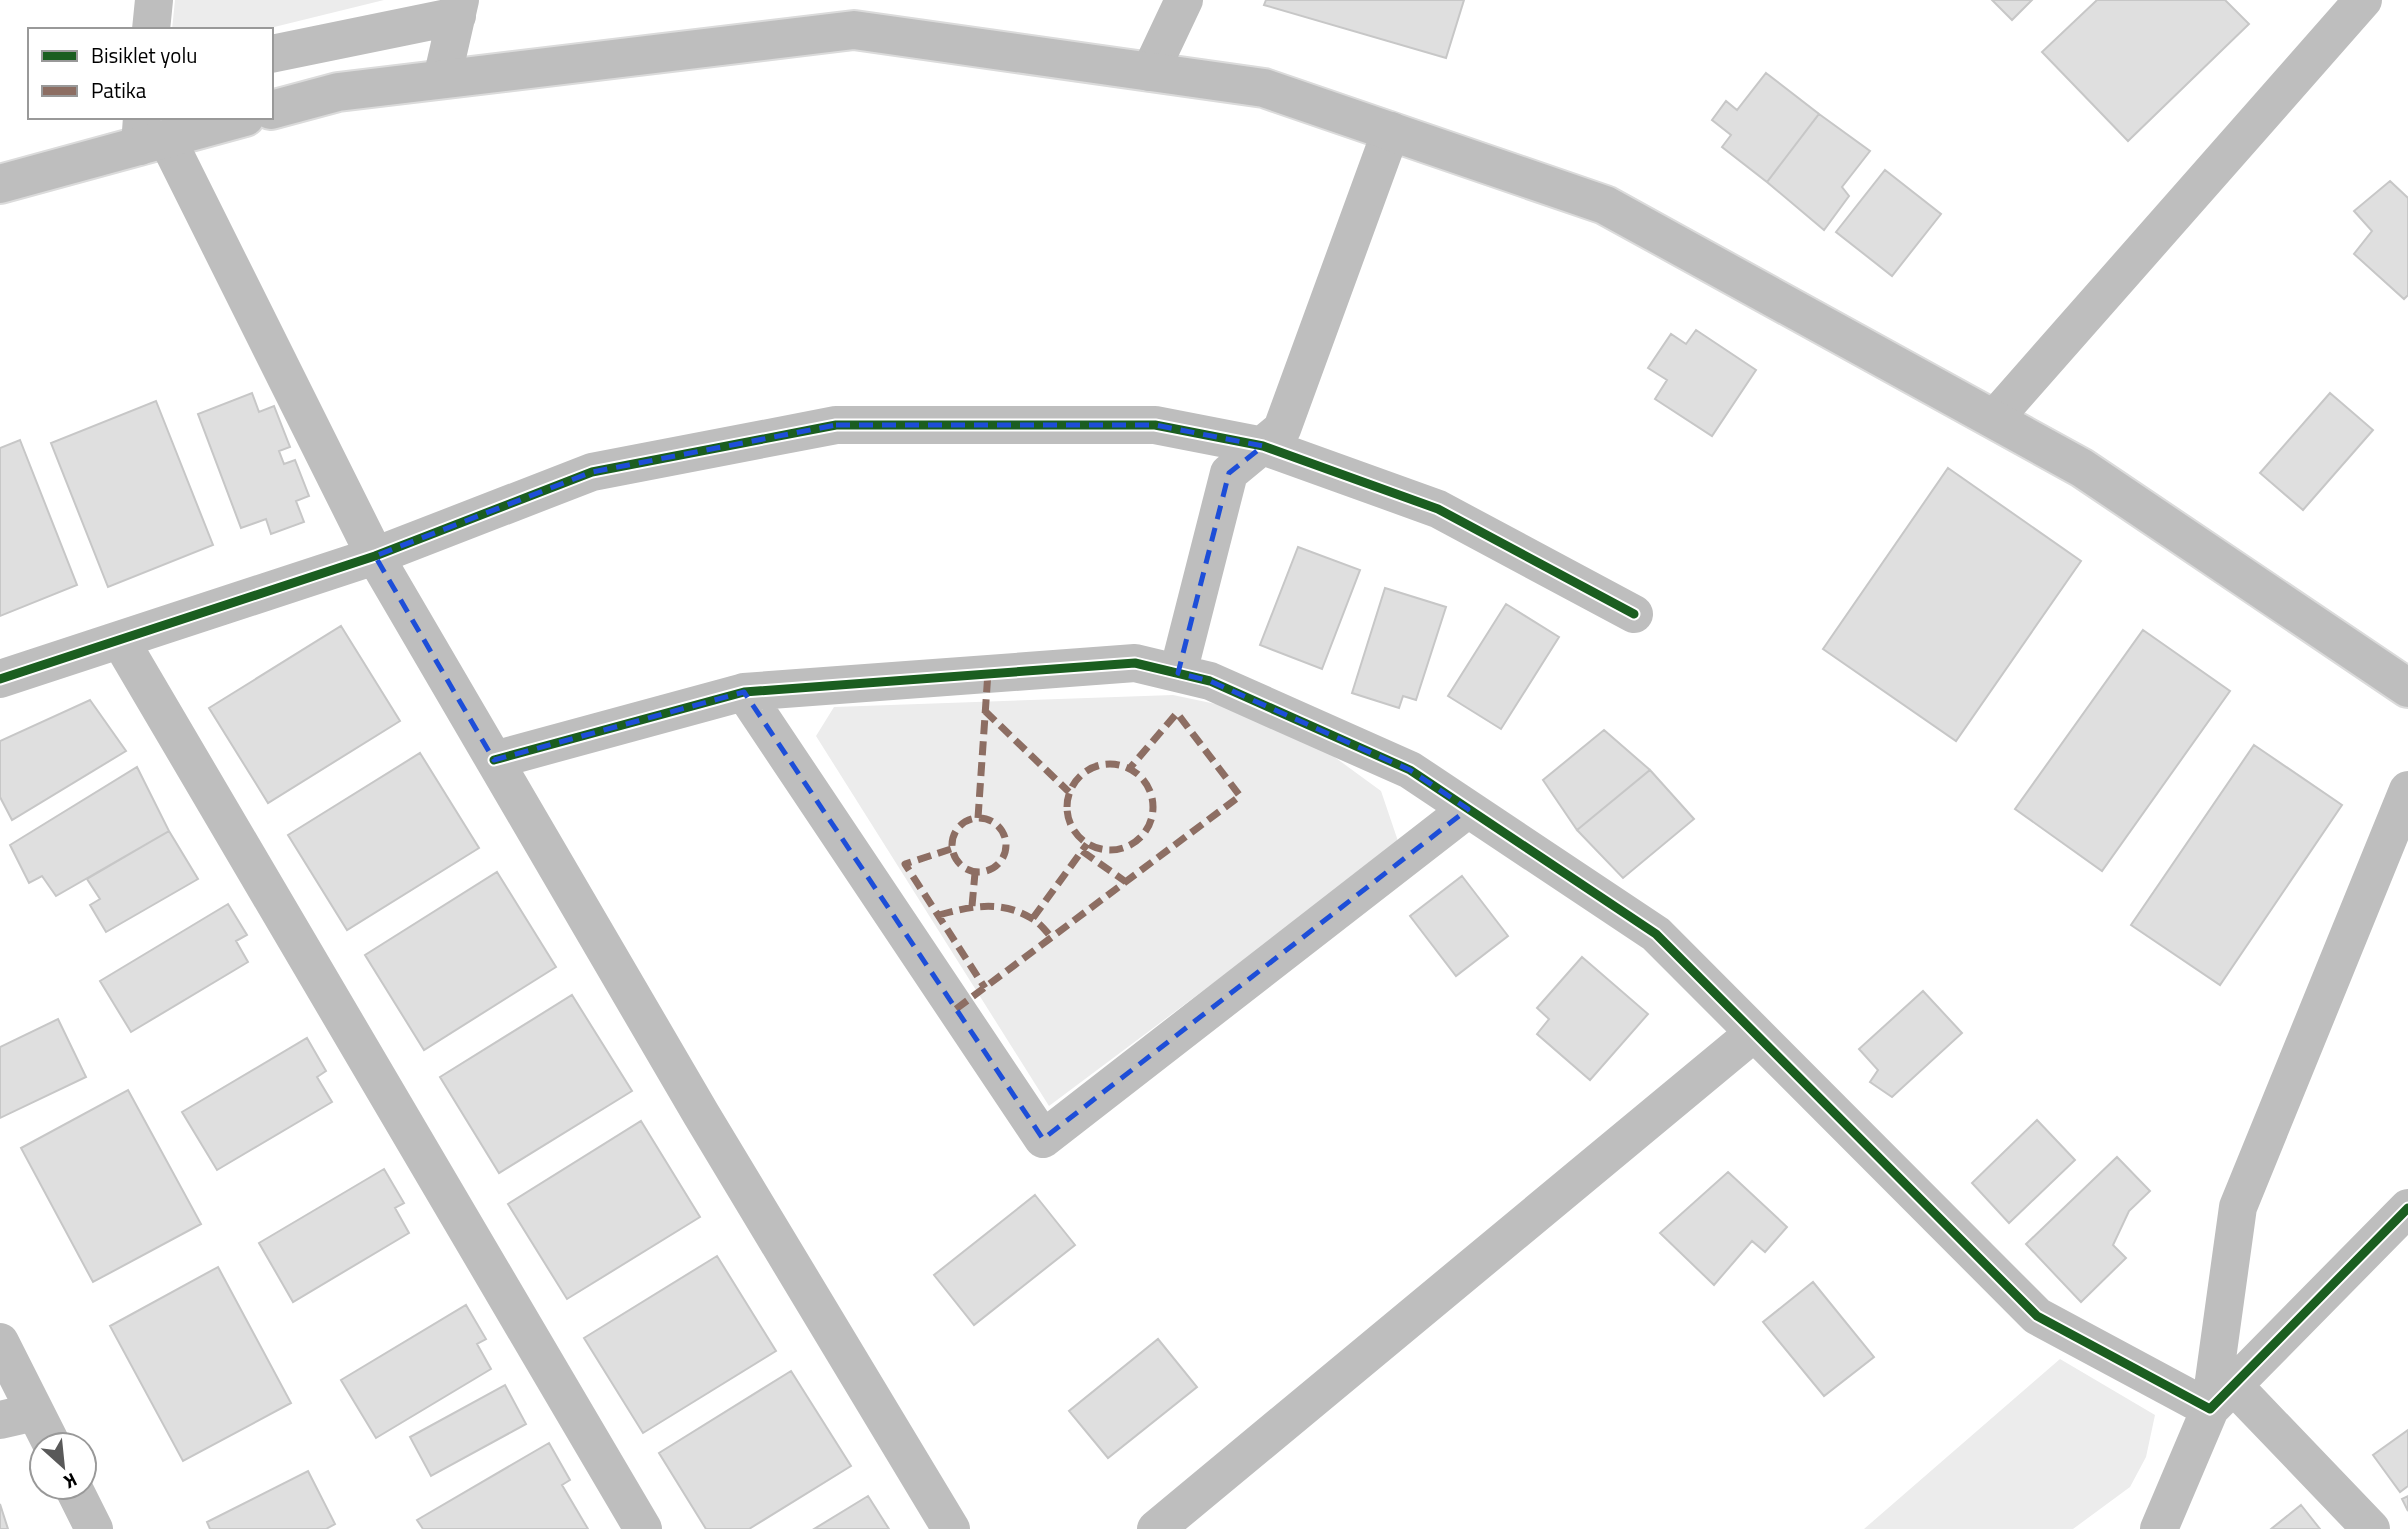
<svg xmlns="http://www.w3.org/2000/svg" width="2408" height="1529" font-family="'Titillium Web',sans-serif">
<style>
.green{fill:#ececec}
.building{fill:#dfdfdf;stroke:#c7c7c7;stroke-width:2}
.lines{fill:none;stroke-linecap:round;stroke-linejoin:round}
.major-casing{stroke:#dbdbdb;stroke-width:42}
.minor{stroke:#bebebe;stroke-width:38}
.major{stroke:#bebebe;stroke-width:38}
.quiet{stroke:#8d6e63;stroke-width:7;stroke-dasharray:14 7;stroke-linecap:butt}
.cycleway-casing{stroke:#fff;stroke-width:13}
.cycleway{stroke:#1b5e20;stroke-width:9}
.marked{fill:none;stroke:#1d4ed8;stroke-width:5;stroke-dasharray:14 9;stroke-linejoin:round}
</style>
<rect width="100%" height="100%" fill="#fff"/>
<path class="green" d="M 175,0 L 384,0 L 262,30 L 172,30 Z
M 1173,695 L 1249,711 L 1329,753 L 1381,791 L 1399,844 L 1049,1106 L 816,736 L 834,707 Z
M 2060,1359 L 2155,1415 L 2146,1457 L 2130,1487 L 2073,1529 L 1864,1529 Z"/>
<path class="building" d="M 1266,0 L 1464,0 L 1446,58 L 1264,5 Z
M 1992,0 L 2032,0 L 2012,20 Z
M 2097,0 L 2225,0 L 2249,24 L 2128,141 L 2042,52 Z
M 1766,73 L 1819,114 L 1767,182 L 1722,147 L 1731,135 L 1712,120 L 1726,101 L 1737,110 Z
M 1819,114 L 1870,151 L 1842,187 L 1849,196 L 1824,230 L 1767,182 Z
M 1885,170 L 1941,214 L 1892,276 L 1836,232 Z
M 2390,181 L 2408,198 L 2408,295 L 2404,299 L 2354,254 L 2372,231 L 2354,211 Z
M 1696,330 L 1756,370 L 1712,436 L 1655,399 L 1667,380 L 1648,368 L 1671,334 L 1686,344 Z
M 252,393 L 259,412 L 274,406 L 290,447 L 279,451 L 284,464 L 295,460 L 309,496 L 296,501 L 304,522 L 271,534 L 266,519 L 241,528 L 198,414 Z
M 2330,393 L 2373,430 L 2303,510 L 2260,473 Z
M 156,401 L 213,545 L 108,587 L 51,443 Z
M 20,440 L 77,585 L 0,616 L 0,448 Z
M 1948,468 L 2081,561 L 1956,741 L 1823,649 Z
M 1298,547 L 1360,570 L 1322,669 L 1260,645 Z
M 1385,588 L 1446,607 L 1416,700 L 1403,696 L 1399,708 L 1352,693 Z
M 1506,604 L 1559,637 L 1501,729 L 1448,696 Z
M 341,626 L 400,721 L 268,803 L 209,708 Z
M 2143,630 L 2230,691 L 2102,871 L 2015,809 Z
M 90,700 L 126,751 L 12,820 L 0,797 L 0,741 Z
M 1604,730 L 1650,770 L 1577,830 L 1543,780 Z
M 2254,745 L 2342,805 L 2220,985 L 2131,925 Z
M 420,753 L 479,848 L 347,930 L 288,835 Z
M 137,767 L 169,831 L 56,896 L 42,876 L 29,883 L 10,845 Z
M 1650,770 L 1694,819 L 1623,878 L 1577,830 Z
M 169,831 L 198,879 L 106,932 L 90,905 L 100,899 L 87,879 Z
M 497,872 L 556,967 L 424,1050 L 365,955 Z
M 1462,876 L 1508,936 L 1456,976 L 1410,916 Z
M 228,904 L 247,935 L 236,941 L 248,962 L 131,1032 L 100,981 Z
M 1582,957 L 1648,1014 L 1590,1080 L 1537,1034 L 1549,1019 L 1537,1008 Z
M 1923,991 L 1962,1033 L 1892,1097 L 1870,1082 L 1878,1070 L 1859,1049 Z
M 572,995 L 632,1091 L 499,1173 L 440,1077 Z
M 58,1019 L 86,1077 L 0,1118 L 0,1047 Z
M 307,1038 L 326,1071 L 317,1077 L 332,1102 L 217,1170 L 182,1112 Z
M 128,1090 L 201,1224 L 93,1282 L 21,1148 Z
M 2037,1120 L 2075,1160 L 2009,1223 L 1972,1183 Z
M 641,1121 L 700,1217 L 567,1299 L 508,1204 Z
M 2117,1157 L 2150,1191 L 2129,1211 L 2113,1245 L 2126,1258 L 2081,1302 L 2026,1244 Z
M 384,1169 L 404,1203 L 395,1208 L 409,1233 L 293,1302 L 259,1243 Z
M 1728,1172 L 1787,1227 L 1765,1252 L 1752,1241 L 1714,1285 L 1660,1233 Z
M 1035,1195 L 1075,1245 L 974,1325 L 934,1275 Z
M 717,1256 L 776,1351 L 643,1433 L 584,1338 Z
M 218,1267 L 291,1403 L 183,1461 L 110,1326 Z
M 1813,1282 L 1874,1357 L 1824,1396 L 1763,1322 Z
M 466,1305 L 486,1339 L 477,1344 L 491,1369 L 376,1438 L 341,1380 Z
M 1158,1339 L 1197,1387 L 1108,1458 L 1069,1411 Z
M 791,1371 L 851,1466 L 749,1529 L 706,1529 L 659,1453 Z
M 505,1385 L 526,1424 L 431,1476 L 410,1437 Z
M 2408,1430 L 2408,1486 L 2400,1492 L 2373,1455 Z
M 549,1443 L 570,1480 L 562,1485 L 588,1529 L 423,1529 L 417,1520 Z
M 308,1471 L 335,1524 L 326,1529 L 210,1529 L 207,1522 Z
M 868,1496 L 889,1529 L 814,1529 Z
M 2408,1496 L 2408,1511 L 2402,1499 Z
M 0,1504 L 8,1529 L 0,1529 Z
M 2301,1505 L 2320,1529 L 2271,1529 Z"/>
<g class="lines">
<g class="major-casing">
<path id="major" d="M 271,110 L 338,92 L 854,30 L 1264,88 L 1605,205 L 2082,468 L 2408,688
M 0,184 L 245,117"/>
</g>
<path class="minor" d="M 151,30 L 154,0
M 271,54 L 457,16
M 1150,72 L 1184,0
M 442,79 L 460,0
M 167,139 L 375,556 L 701,1114 L 951,1529
M 140,146 L 142,117
M 1994,419 L 2363,0
M 120,640 L 643,1529
M 1178,673 L 1229,473 L 1282,429 L 1391,131
M 0,679 L 375,556 L 592,472 L 836,425 L 1155,425 L 1263,446 L 1438,509 L 1634,614
M 744,692 L 1043,1139 L 1468,809
M 494,760 L 744,692 L 1135,663 L 1210,681 L 1410,770 L 1656,934 L 2037,1316 L 2210,1409 L 2408,1208
M 0,1342 L 52,1445
M 2233,1385 L 2371,1529
M 0,1420 L 35,1412
M 73,1487 L 94,1529
M 1156,1529 L 1754,1033
M 2159,1529 L 2210,1409 L 2238,1207 L 2408,790"/>
<use href="#major" class="major"/>
<path class="quiet" d="M 985,711 L 1069,792
M1067 807a43 43 0 1 1 86 0a43 43 0 1 1-86 0Z
M952 845a27 27 0 1 1 54 0a27 27 0 1 1-54 0Z
M 978,818 L 988,672
M 951,849 L 905,864 L 985,988
M 1082,851 L 1126,882
M 972,906 L 975,873
M 939,915 C 971,906 1001,900 1031,918 C 1039,922 1046,931 1052,938
M 1033,918 L 1087,844
M 956,1009 L 1240,796 L 1177,713 L 1129,769"/>
<g class="cycleway-casing">
<path id="cycleway" d="M 0,679 L 375,556 L 592,472 L 836,425 L 1155,425 L 1263,446 L 1438,509 L 1634,614
M 494,760 L 744,692 L 1135,663 L 1210,681 L 1410,770 L 1656,934 L 2037,1316 L 2210,1409 L 2408,1208"/>
</g>
<use href="#cycleway" class="cycleway"/>
</g>
<path class="marked" d="M 836,425 L 1155,425 L 1263,446 L 1229,473 L 1178,673 L 1210,681 L 1410,770 L 1468,809 L 1043,1139 L 744,692 L 494,760 L 375,556 L 592,472 Z"/>
<rect x="28" y="28" width="245" height="91" fill="#ffffff" stroke="#999999" stroke-width="2"/>
<rect x="42" y="51" width="35" height="10" fill="#1b5e20" stroke="#999999" stroke-width="2"/>
<text x="91" y="63" font-size="21" fill="#000000">Bisiklet yolu</text>
<rect x="42" y="86" width="35" height="10" fill="#8d6e63" stroke="#999999" stroke-width="2"/>
<text x="91" y="98" font-size="21" fill="#000000">Patika</text>
<g transform="translate(63 1466) rotate(153)"><circle r="33" fill="#ffffff" stroke="#999999" stroke-width="2"/>
<path d="M0-5L12 26L0 18L-12 26Z" fill="#595959"/>
<text y="-10" font-size="19" font-weight="bold" text-anchor="middle" fill="#000000">K</text>
</g>
</svg>
